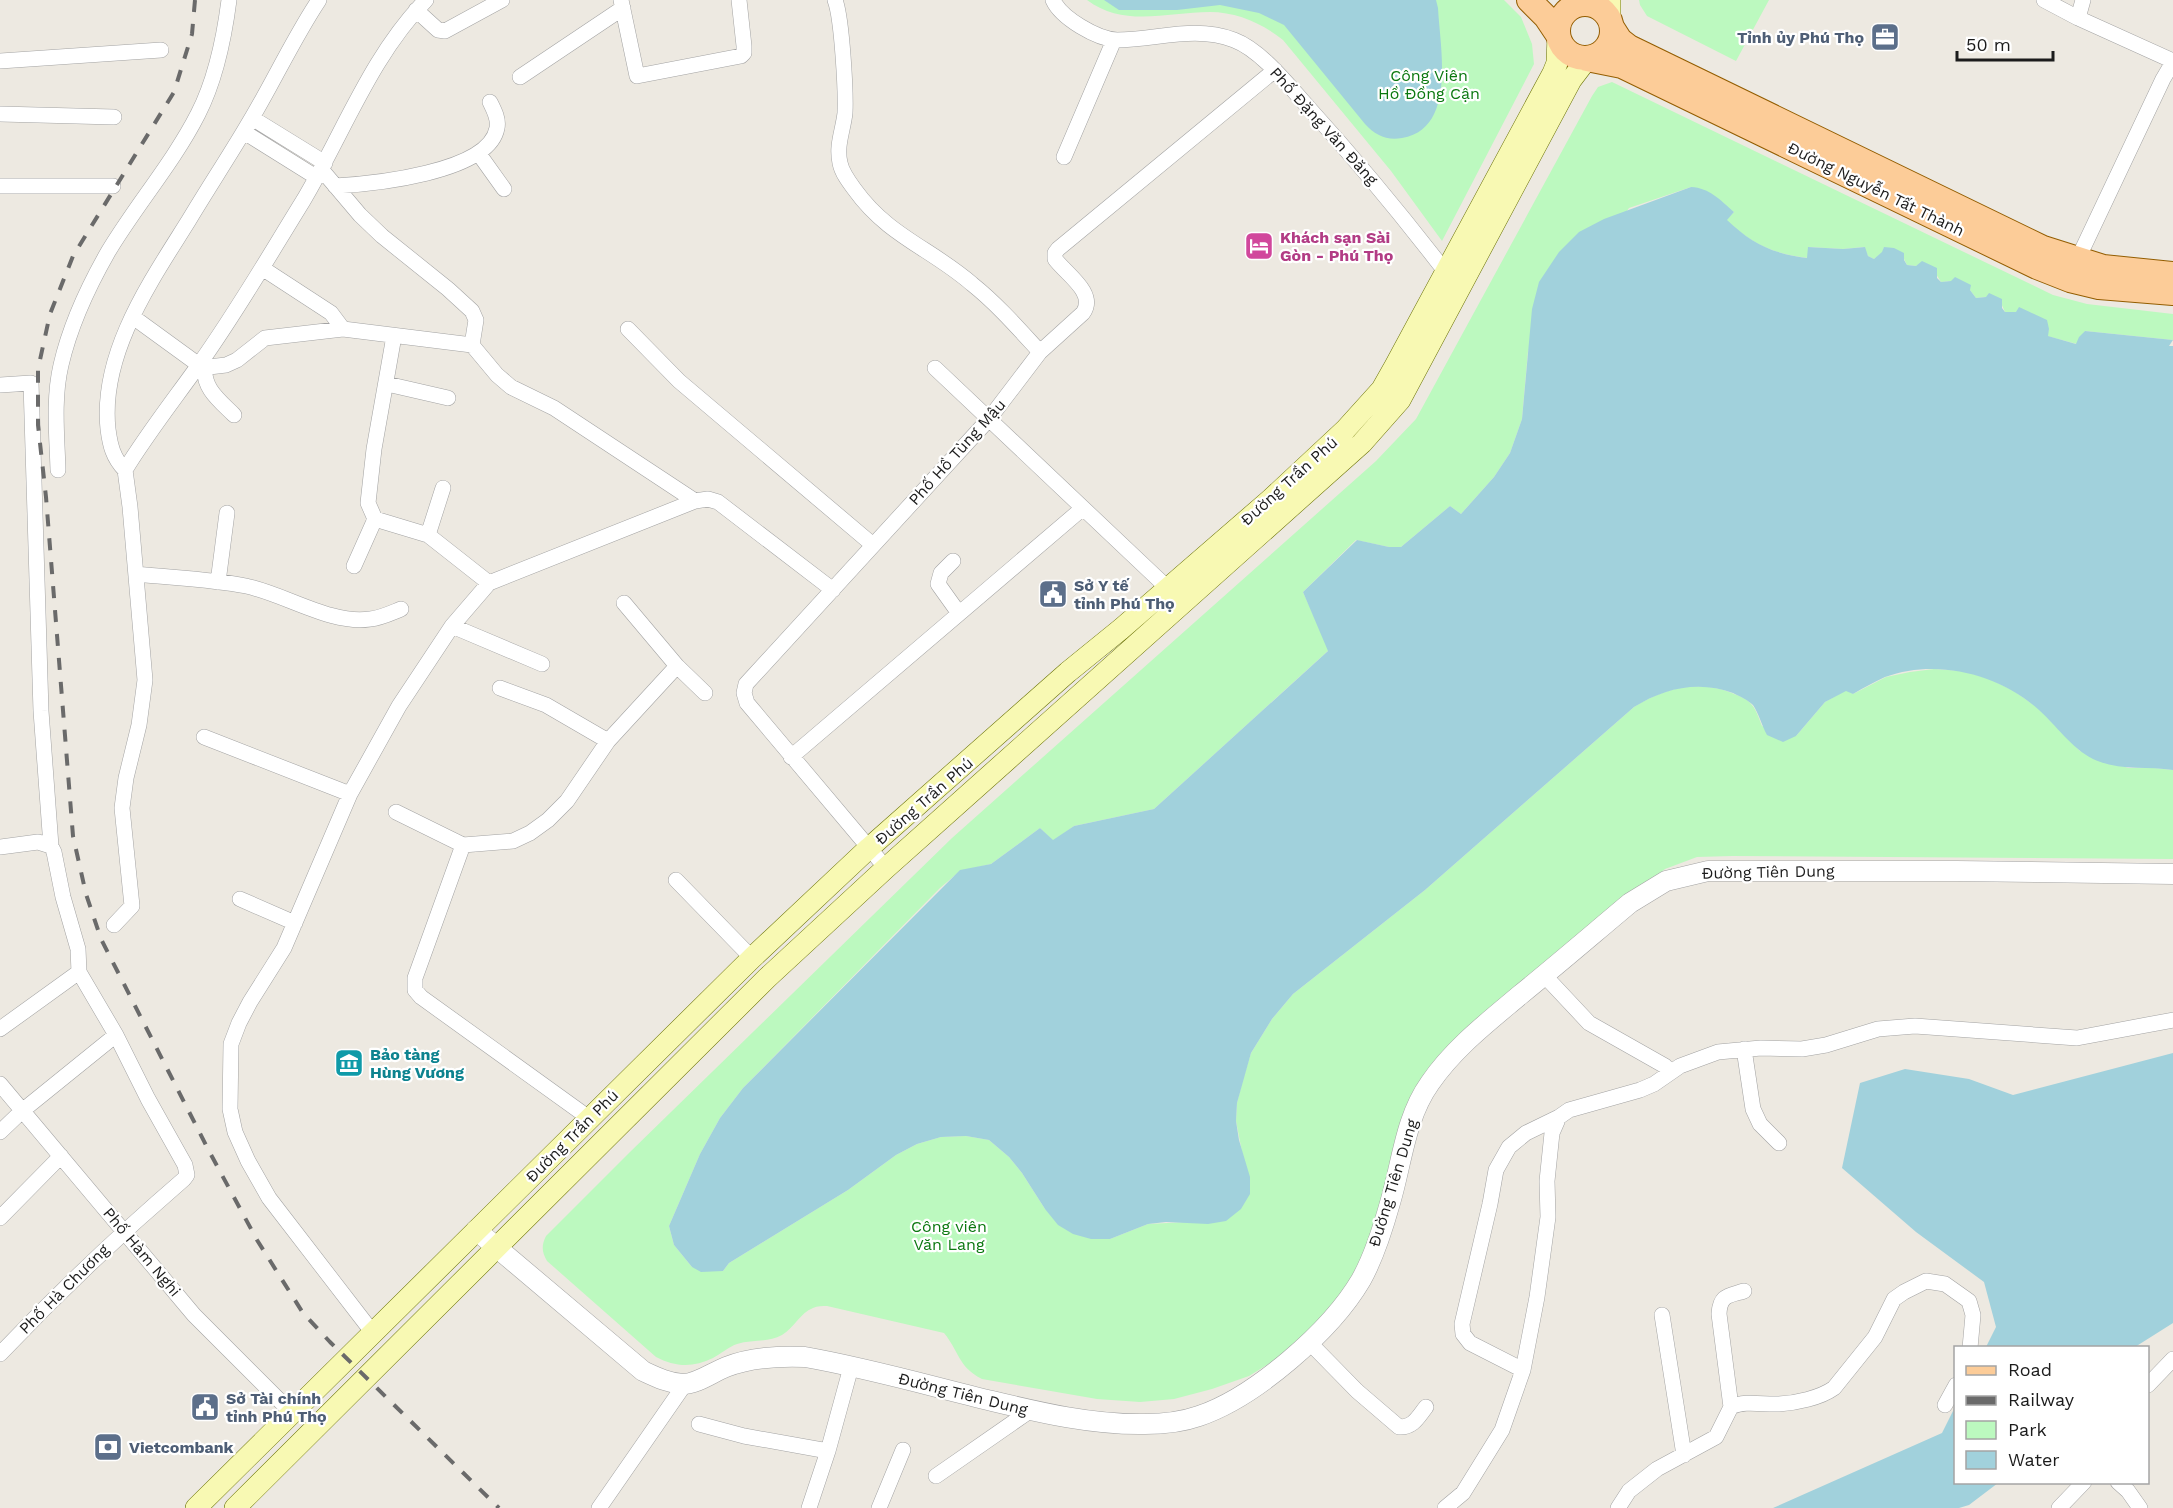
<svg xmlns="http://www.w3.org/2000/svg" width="2173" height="1508" font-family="'Work Sans',sans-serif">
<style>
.park{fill:#bcf9bf}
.water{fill:#a1d1dc}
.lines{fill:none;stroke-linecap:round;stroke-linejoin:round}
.minor-casing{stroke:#a3a3a3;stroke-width:16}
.tertiary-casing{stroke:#a3a3a3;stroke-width:21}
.secondary-casing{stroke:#697104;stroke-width:22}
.primary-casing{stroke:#935d00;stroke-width:26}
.minor{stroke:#fff;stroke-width:15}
.tertiary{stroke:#fff;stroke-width:20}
.secondary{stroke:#f8f9b3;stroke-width:21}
.primary{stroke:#fccc98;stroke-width:24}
.rail{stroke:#6a6a6a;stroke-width:4;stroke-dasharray:12 12;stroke-linecap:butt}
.labels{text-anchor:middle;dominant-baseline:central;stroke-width:4.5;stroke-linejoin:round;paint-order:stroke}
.service-label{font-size:16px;font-weight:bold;fill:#4e5e75;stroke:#fff;text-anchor:start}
.park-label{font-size:16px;fill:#0b7810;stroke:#fff}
.street-label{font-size:16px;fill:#1c1c1c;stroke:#fff}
.hotel-label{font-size:16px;font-weight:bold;fill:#b23c85;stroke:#fff;text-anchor:start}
.culture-label{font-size:16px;font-weight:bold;fill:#0d838f;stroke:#fff;text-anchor:start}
</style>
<rect width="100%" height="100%" fill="#ede9e1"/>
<path class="park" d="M 1087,0 L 1504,0 L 1521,17 L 1532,44 L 1534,64 L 1442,241 L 1391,171 L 1283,40 C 1262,23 1236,12 1210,12 C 1168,12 1124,28 1087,0 Z
M 1639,0 L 1769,0 L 1736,61 L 1647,16 L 1640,5 Z
M 1612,82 L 2053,295 L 2087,304 L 2173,314 L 2173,340 L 2085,331 L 2077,344 L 2047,336 L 2049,329 L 2016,312 L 2005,312 L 2001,303 L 1986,297 L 1976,298 L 1970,290 L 1952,281 L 1941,282 L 1936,274 L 1919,265 L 1916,266 L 1907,265 L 1903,257 L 1884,247 L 1883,252 L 1874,259 L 1868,256 L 1864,247 L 1843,249 L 1809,247 L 1808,258 C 1773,254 1752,244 1726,220 L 1734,212 L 1691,187 L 1629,208 L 1528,351 L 1522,419 L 1510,453 L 1494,477 L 1461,514 L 1450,506 L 1401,547 L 1389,547 L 1356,540 L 1303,592 L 1329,650 L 1154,809 L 1074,826 L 1053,841 L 1040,828 L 991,864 L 960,871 L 940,888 L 743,1088 L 720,1118 L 700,1154 L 669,1226 L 674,1245 L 692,1267 L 723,1271 L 729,1263 L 848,1190 L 896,1155 L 917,1144 L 941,1137 L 966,1136 L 989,1140 L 1009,1157 L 1022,1173 L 1045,1209 L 1110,1239 L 1148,1224 L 1187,1222 L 1243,1157 L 1236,1121 L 1237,1103 L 1243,1079 L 1251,1053 L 1272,1019 L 1293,994 L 1425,890 L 1634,707 C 1663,688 1699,679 1732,693 C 1739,696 1748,699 1752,705 C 1757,711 1759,719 1762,726 L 1796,736 L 1825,702 L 1846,690 L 1853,694 L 1886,677 L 1910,672 L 1934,669 L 1963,671 L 1990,679 L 2014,691 L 2038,708 L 2080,751 L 2128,768 L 2154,768 L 2173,770 L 2173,859 L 1732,856 L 1697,857 L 1665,869 L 1588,930 L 1439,1063 L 1378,1240 L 1337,1303 L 1288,1352 L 1249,1376 L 1212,1389 L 1174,1399 L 1140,1402 L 1097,1399 L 982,1379 C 958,1367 959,1351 944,1333 L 827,1306 C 823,1306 817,1306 813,1308 C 800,1313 794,1328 782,1335 C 768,1343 752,1339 737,1344 C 728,1347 721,1354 713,1358 C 693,1368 675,1367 656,1357 L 547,1261 C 542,1252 541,1246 546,1236 L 630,1152 L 952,838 L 1376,461 L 1416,419 L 1592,96 L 1598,87 Z"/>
<path class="water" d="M 1104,0 L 1436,0 L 1438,8 C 1440,48 1457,129 1402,138 C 1387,141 1375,135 1365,124 L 1284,25 L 1259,13 L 1220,5 L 1177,10 L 1119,10 Z
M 1691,187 C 1710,188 1720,200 1734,212 L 1727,220 C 1751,243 1773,254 1807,258 L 1808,247 L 1843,249 L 1865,247 L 1868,256 L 1874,259 L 1882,252 L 1884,247 L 1894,248 L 1904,253 L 1904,260 L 1907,265 L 1916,266 L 1922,261 L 1937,268 L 1937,278 L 1941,282 L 1951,281 L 1955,277 L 1971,285 L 1970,290 L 1976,298 L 1986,297 L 1989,293 L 2002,299 L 2002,308 L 2005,312 L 2016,312 L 2019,307 L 2047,320 L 2049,329 L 2048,336 L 2076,344 L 2079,337 L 2085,331 L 2173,340 L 2169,346 L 2173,346 L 2173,770 C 2146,766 2118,771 2093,759 C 2071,748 2056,725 2039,710 C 1999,674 1937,658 1885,677 C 1874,682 1863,688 1853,694 L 1846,691 L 1825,702 L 1796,736 L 1783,742 L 1767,735 C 1762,726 1759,714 1753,705 C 1748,700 1739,696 1733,693 C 1699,680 1664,688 1634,707 L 1425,890 L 1293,994 L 1272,1019 L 1251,1053 L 1237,1103 L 1236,1121 L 1239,1140 L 1250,1177 L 1250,1194 L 1241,1209 L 1226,1221 L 1208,1224 L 1166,1222 L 1148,1224 L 1110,1239 L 1091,1239 L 1073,1234 L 1058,1225 L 1045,1209 L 1022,1173 L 1009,1157 L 989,1140 L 966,1136 L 941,1137 L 917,1144 L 896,1155 L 848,1190 L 729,1263 L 723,1271 L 701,1272 L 692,1267 L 674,1245 L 669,1226 L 700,1154 L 720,1118 L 743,1088 L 960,870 L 991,864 L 1040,828 L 1053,840 L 1074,826 L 1154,809 L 1328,651 L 1303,592 L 1357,540 L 1389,547 L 1401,547 L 1450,506 L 1461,514 L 1494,477 L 1510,453 L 1522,419 L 1532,309 L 1539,282 L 1559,252 L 1579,232 L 1604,219 Z
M 2173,1053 L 2173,1323 L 2135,1347 L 1986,1347 L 1996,1327 L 1984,1282 L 1916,1232 L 1842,1168 L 1860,1083 L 1905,1069 L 1969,1079 L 2013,1095 Z
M 1955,1407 L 1956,1482 L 1998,1483 L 1969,1505 L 1959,1508 L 1773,1508 L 1942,1433 Z"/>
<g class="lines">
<g class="minor-casing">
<path id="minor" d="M 621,0 L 637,76 L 741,56 L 744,53 L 744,46 L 739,0
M 835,0 C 842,18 846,92 845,113 C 843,131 836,145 840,163 C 842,173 849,182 855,190 C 888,236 932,249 972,284 C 997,304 1018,328 1040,352
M 1053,0 C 1061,18 1097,39 1117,40 C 1156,40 1195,25 1234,40 C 1261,50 1289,86 1308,107 C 1358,162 1405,219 1451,279
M 2044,0 L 2078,18 L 2173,61
M 416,10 L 438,30 L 445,31 L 502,0
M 2078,18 L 2083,0
M 0,61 L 161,50
M 520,77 L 623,8
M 0,114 L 114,117
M 252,118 L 325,163
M 244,132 L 316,177
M 479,154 L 504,189
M 1064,157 L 1114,40
M 321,169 L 360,215 L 382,236 L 448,289 L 472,311 L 476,320 L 472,345
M 0,186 L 113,186
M 335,186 C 371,184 489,173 497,128 C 499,119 494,110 490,102
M 2075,265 L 2163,79 L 2173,62
M 262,268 L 331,313 L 343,329
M 133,317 L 199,365 L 209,367 L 226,365 L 237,360 L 265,338 L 343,329 L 472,345 L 497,375 L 511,387 L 554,408 L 695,501
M 628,329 L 679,381 L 873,545
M 394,336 L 374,449 L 368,503 L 375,519 L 428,535 L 489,583
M 205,366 C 202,388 220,401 234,415
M 935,368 L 1175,595
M 387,384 L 448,398
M 0,385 L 31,383 L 41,711 L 51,846
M 58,470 C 57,436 53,399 61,365 C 70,326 88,287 108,252 C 136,205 173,163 198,114 C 216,79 224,39 229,0
M 125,470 C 113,458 110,445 108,429 C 100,353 151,281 189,220 C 207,190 226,161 244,131 C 271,88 291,42 319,0
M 428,535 L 443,488
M 953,561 L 941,573 L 938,584 L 958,612
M 354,566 L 375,519
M 136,574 C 173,578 210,579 246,586 C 285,594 331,625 370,619 C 381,618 391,613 401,609
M 218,582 L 227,513
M 624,603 L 677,666
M 452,626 L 542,664
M 500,688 L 546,705 L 608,741
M 204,737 L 350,794
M 791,757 L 1083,508
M 396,812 L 463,845 L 513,841 L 530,833 L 548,820 L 567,801 L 608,741 L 677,666 L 705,693
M 463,845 L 415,978 L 415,990 L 421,997 L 589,1118
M 0,847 L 38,842 L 51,846 L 54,852 L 63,897 L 78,949 L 79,972 L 116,1035 L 148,1099 L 185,1165 L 187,1175 L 184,1179 C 120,1234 59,1292 0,1354
M 886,868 L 747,703 L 744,693 L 746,684 L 989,419 L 1040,352 L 1083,313 C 1097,293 1066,274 1055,259 L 1055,253 L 1058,249 L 1275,70
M 676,880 L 752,958
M 240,899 L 295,923
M 114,925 L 132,906 L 122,808 L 126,778 L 139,725 L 145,680 L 130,507 L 125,470 C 147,434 173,401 198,366 C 236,313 269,256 303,201 C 343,134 371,56 426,0
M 1544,975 L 1589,1023 L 1665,1066 L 1670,1072
M 0,1029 L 79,972
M 1744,1049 L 1753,1109 L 1760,1124 L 1779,1143
M 0,1084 L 194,1315 L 292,1413
M 0,1132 L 22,1111 L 116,1035
M 0,1218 L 61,1156
M 1662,1315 L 1684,1455
M 373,1333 L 269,1198 L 248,1161 L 235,1132 L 230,1109 L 231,1044 L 239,1023 L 250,1002 L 284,948 L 350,794 L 399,706 L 452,626 L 489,583 L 695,501 L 708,499 L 718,502 L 833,590
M 1309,1342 L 1357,1391 L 1399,1427 C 1413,1428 1418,1417 1426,1407
M 1523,1370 L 1470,1343 L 1463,1334 L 1462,1324 L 1490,1204 L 1496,1170 L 1509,1147 L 1526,1133 L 1559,1117
M 2148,1385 L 2173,1359
M 1945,1405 L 1956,1385
M 1731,1407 C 1745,1400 1764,1405 1779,1404 C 1796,1403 1820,1398 1834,1388 L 1875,1337 L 1894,1299 L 1904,1292 L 1926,1281 L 1945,1284 L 1969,1301 L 1973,1315 L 1970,1348
M 699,1424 L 744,1436 L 828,1451
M 936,1476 L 1031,1410
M 2118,1482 L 2128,1491 L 2140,1508
M 599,1508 L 685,1384
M 809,1508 L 828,1451 L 851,1367
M 879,1508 L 903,1450
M 1445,1508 L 1463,1493 L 1502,1430 L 1523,1370 L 1537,1297 L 1548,1217 L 1547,1181 L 1552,1133 L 1559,1117 L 1569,1110 L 1640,1090 L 1654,1084 L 1680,1066 L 1718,1052 L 1761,1048 L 1802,1049 L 1826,1045 L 1878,1029 L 1915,1026 L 2077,1038 L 2173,1020
M 1618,1508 L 1629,1491 L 1657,1469 L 1716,1437 L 1731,1407 L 1719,1314 C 1720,1295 1728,1296 1744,1291
M 2059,1508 L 2084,1482"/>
</g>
<g class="tertiary-casing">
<path id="tertiary" d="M 476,1230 L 643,1371 C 656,1377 668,1383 683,1384 C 697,1384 713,1372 726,1367 C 751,1357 778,1356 805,1357 C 868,1368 930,1386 992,1401 C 1042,1413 1093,1425 1145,1424 C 1163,1424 1182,1422 1199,1416 C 1255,1397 1331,1331 1361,1280 C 1374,1257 1383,1228 1390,1203 C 1402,1163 1405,1118 1430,1083 C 1454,1048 1488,1022 1520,995 C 1557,965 1593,934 1630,903 L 1666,881 L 1708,871 L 1957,871 L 2173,874"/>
</g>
<g class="secondary-casing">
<path id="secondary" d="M 1573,7 L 1576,0
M 1610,19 L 1610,0
M 196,1508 L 752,958 L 869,848 L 1068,672 L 1121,629 L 1271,499 L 1345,430 L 1382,389 L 1395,366 L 1553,73 L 1557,63 L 1558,35
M 235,1508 L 767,978 L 886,868 L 1362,443 L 1400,400 L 1571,80 L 1587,59"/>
</g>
<g class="primary-casing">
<path id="primary" d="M 1529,0 L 1546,17 L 1558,35
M1558 31a27 27 0 1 1 54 0a27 27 0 1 1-54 0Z
M 1613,29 L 1620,40 L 1629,47 L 2043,248 L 2103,267 L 2173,274
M 1587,59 L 1622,66 L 2037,267 L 2070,280 L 2099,287 L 2173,293"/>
</g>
<use href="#minor" class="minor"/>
<use href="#tertiary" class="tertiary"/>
<use href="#secondary" class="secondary"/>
<use href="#primary" class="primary"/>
<path class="rail" d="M 195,0 L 192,34 L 174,92 L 73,256 L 50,314 L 38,369 L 38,425 L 46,497 L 73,836 L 86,894 L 101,939 L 209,1151 L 257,1240 L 303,1313 L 330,1342 L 499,1508"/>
</g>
<defs>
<g id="office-square" transform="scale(1.5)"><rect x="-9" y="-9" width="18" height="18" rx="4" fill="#5c6f8a" stroke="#fff"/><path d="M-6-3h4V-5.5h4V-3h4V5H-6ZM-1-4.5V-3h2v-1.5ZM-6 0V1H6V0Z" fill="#fff"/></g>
<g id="hotel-square" transform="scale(1.5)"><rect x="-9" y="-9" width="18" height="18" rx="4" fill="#d1479c" stroke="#fff"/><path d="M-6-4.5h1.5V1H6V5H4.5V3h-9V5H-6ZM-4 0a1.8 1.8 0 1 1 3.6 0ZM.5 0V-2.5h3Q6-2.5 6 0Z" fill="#fff"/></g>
<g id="civic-square" transform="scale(1.5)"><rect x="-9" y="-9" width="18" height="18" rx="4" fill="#5c6f8a" stroke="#fff"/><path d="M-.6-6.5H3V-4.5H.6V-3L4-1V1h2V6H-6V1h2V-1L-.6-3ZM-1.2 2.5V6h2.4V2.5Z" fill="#fff"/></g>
<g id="museum-square" transform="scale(1.5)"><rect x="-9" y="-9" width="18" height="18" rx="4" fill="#0f9aa8" stroke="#fff"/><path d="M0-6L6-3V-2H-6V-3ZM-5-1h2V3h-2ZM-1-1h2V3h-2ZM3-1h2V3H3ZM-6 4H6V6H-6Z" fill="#fff"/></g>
<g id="bank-square" transform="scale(1.5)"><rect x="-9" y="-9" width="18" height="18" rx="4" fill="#5c6f8a" stroke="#fff"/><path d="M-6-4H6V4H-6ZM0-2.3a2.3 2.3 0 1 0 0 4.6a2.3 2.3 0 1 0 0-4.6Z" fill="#fff"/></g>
</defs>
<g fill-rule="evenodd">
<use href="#office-square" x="1885" y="37"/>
<use href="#hotel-square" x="1259" y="246"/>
<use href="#civic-square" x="1053" y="594"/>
<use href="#museum-square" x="349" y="1063"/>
<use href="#civic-square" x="205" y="1407"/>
<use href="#bank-square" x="108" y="1447"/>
</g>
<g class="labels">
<g class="service-label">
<text x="1864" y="37" text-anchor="end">Tỉnh ủy Phú Thọ</text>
<text x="1074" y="585">Sở Y tế<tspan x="1074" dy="18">tỉnh Phú Thọ</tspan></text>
<text x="226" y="1398">Sở Tài chính<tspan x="226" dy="18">tỉnh Phú Thọ</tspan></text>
<text x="129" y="1447">Vietcombank</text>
</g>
<g class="park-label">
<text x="1429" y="75">Công Viên<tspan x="1429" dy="18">Hồ Đồng Cận</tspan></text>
<text x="949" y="1226">Công viên<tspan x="949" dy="18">Văn Lang</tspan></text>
</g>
<g class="street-label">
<text transform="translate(1324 126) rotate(48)">Phố Đặng Văn Đăng</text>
<text transform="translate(1876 189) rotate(26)">Đường Nguyễn Tất Thành</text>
<text transform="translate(957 452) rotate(-48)">Phố Hồ Tùng Mậu</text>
<text transform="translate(1289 481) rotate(-42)">Đường Trần Phú</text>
<text transform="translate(924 801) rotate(-41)">Đường Trần Phú</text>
<text transform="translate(1768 872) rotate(-1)">Đường Tiên Dung</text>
<text transform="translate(572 1136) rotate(-45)">Đường Trần Phú</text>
<text transform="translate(1393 1183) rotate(-73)">Đường Tiên Dung</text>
<text transform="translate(142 1252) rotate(50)">Phố Hàm Nghi</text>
<text transform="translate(64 1289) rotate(-45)">Phố Hà Chương</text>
<text transform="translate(963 1394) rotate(14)">Đường Tiên Dung</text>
</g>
<g class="hotel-label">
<text x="1280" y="237">Khách sạn Sài<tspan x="1280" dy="18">Gòn - Phú Thọ</tspan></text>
</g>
<g class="culture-label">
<text x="370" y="1054">Bảo tàng<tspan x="370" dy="18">Hùng Vương</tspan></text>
</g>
</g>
<rect x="1954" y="1346" width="195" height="138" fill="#ffffff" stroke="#a4a4a4" stroke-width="1.5"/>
<rect x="1966" y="1366" width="30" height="9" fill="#fccc98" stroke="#a4a4a4" stroke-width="1.5"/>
<text x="2008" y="1376" font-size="18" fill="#1c1c1c">Road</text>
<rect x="1966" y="1396" width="30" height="9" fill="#6a6a6a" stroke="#a4a4a4" stroke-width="1.5"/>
<text x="2008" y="1406" font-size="18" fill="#1c1c1c">Railway</text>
<rect x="1966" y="1421" width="30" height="18" fill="#bcf9bf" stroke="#a4a4a4" stroke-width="1.5"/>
<text x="2008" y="1436" font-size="18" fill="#1c1c1c">Park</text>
<rect x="1966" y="1451" width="30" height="18" fill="#a1d1dc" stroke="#a4a4a4" stroke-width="1.5"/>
<text x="2008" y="1466" font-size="18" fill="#1c1c1c">Water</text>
<path d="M1957 51v9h96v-9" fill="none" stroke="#1c1c1c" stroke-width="3"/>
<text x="1966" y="51" font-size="18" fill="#1c1c1c" stroke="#ffffff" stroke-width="4.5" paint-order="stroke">50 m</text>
</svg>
